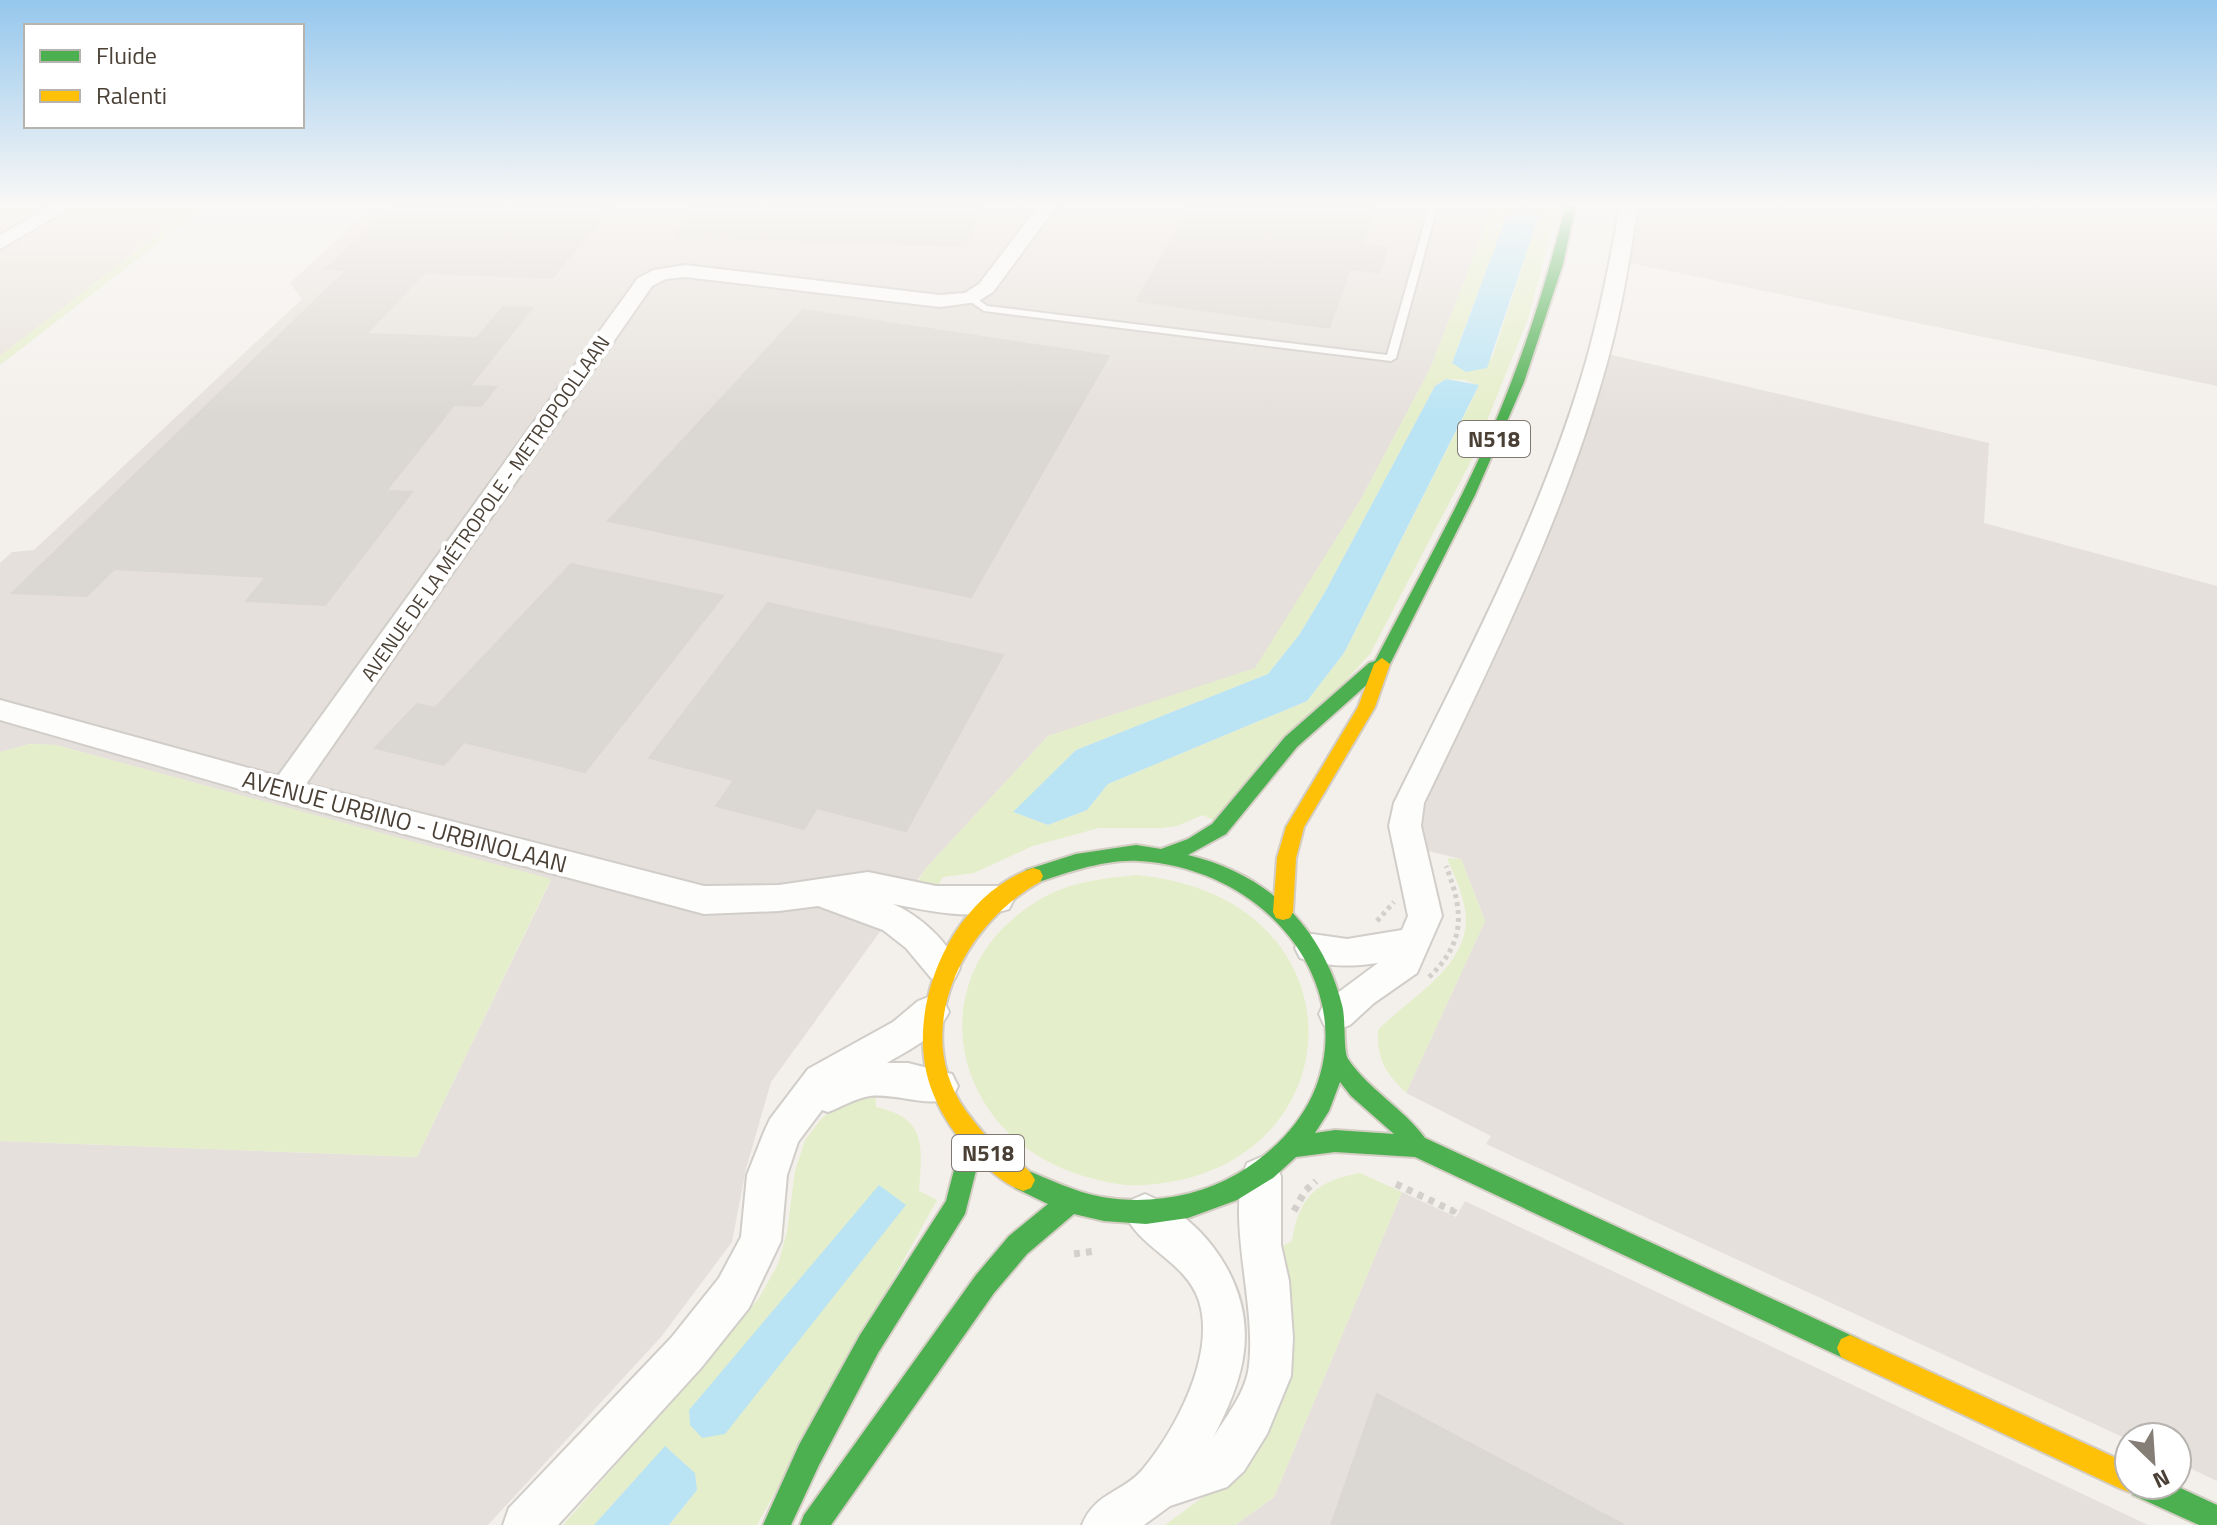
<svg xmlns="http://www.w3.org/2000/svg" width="2217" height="1525" font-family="'Titillium Web',sans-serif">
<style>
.residential{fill:#e7e1d9}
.industrial{fill:#e5e0db}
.green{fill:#e5eeca;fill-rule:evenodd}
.water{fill:#bae4f4}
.building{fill:#dbd7d2;stroke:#dbd7d2;stroke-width:2}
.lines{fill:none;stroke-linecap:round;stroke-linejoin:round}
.lane-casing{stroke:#d1cdc9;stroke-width:4}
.street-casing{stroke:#d1cdc9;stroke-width:4}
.fast-casing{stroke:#d4cdc4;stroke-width:4}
.slow-casing{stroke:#d4cdc4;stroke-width:4}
.path-far1{stroke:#d3d0cb;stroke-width:5;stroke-dasharray:4 4;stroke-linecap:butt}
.path{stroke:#d3d0cb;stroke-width:7;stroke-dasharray:6 6;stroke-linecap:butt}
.lane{fill:#fdfdfc;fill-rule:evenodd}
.street{fill:#fdfdfc;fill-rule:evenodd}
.fast{fill:#4caf50;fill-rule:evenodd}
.slow{fill:#ffc107;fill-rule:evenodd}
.labels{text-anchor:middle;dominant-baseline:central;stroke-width:8;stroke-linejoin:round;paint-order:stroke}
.far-street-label{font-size:20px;fill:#4a4036;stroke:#fff}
.shield{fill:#fff;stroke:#807972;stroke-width:2}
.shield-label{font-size:22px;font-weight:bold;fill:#4a4036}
.street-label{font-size:24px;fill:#4a4036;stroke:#fff}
</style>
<rect width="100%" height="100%" fill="#f3f0ec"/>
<path class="residential" d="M 0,204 L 197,204 L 0,356 Z"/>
<path class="industrial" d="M 376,204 L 1494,204 L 1430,369 L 1361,499 L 1255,669 L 1048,736 L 927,867 L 771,1082 L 746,1169 L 732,1242 L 661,1337 L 488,1525 L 0,1525 L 0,1141 L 417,1157 L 551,880 L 56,745 L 30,744 L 0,752 L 0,563 L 12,552 L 34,550 L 302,299 L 290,283 Z
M 1635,204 L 2217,204 L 2217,386 L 1627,262 Z
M 1608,354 L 1989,443 L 1984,523 L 2217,586 L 2217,1481 L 2177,1462 L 2177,1437 L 2129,1437 L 2129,1440 L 1486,1144 L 1491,1136 L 1406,1093 L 1485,921 L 1461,859 L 1428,851 L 1421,832 L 1425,806 L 1509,619 Z
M 1402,1192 L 1456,1217 L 1465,1201 L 2148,1525 L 1235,1525 L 1274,1497 Z"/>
<path class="green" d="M 197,204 L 209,204 L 0,365 L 0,356 Z
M 1494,204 L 1511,204 L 1452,362 L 1492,358 L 1543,204 L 1559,204 L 1528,319 L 1469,465 L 1370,654 L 1217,822 L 1203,815 L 1177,826 L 1162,828 L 1099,828 L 1033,846 L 974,873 L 943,877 L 936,890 L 916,884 L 927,867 L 1048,736 L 1255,668 L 1361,499 L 1430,369 ZM 1446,379 L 1466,380 L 1479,386 L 1344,653 L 1307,701 L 1108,784 L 1087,810 L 1048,825 L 1014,812 L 1076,750 L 1268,674 L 1299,635 L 1325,592 L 1435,386 Z
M 30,744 L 56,745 L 551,879 L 417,1157 L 0,1141 L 0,752 Z
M 1447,858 L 1461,859 L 1485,921 L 1406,1093 C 1385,1072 1377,1060 1378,1030 C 1410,996 1478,963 1464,905 C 1461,889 1453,873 1447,858 Z
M 1136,875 C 1371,896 1358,1172 1145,1185 C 1122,1187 1101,1181 1080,1175 C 944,1132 916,964 1048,895 C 1075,881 1106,878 1136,875 Z
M 875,1090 L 876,1107 C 928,1118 922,1148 919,1191 L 937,1200 L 757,1525 L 669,1525 L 697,1490 L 665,1447 L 594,1525 L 563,1525 L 719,1347 L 759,1298 L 778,1264 L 787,1232 L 795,1171 L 805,1140 L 821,1119 L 841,1102 Z
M 1360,1173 L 1402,1192 L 1274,1497 L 1235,1525 L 1165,1525 L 1214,1489 L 1257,1443 L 1278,1248 L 1292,1241 C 1299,1197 1316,1181 1360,1173 Z"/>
<path class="water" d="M 1511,204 L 1543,204 L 1487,368 L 1466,372 L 1452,363 Z
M 1446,379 L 1479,385 L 1344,653 L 1307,701 L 1108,784 L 1087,810 L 1048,825 L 1013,812 L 1076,750 L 1268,674 L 1299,635 L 1325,592 L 1435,386 Z
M 879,1185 L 906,1205 L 725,1434 L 702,1438 L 690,1425 L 689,1410 Z
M 665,1446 L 695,1473 L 697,1490 L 669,1525 L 594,1525 Z"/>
<path class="building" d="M 395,204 L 614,204 L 552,278 L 424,273 L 366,334 L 477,338 L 503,307 L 532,308 L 470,386 L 496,387 L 481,406 L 454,405 L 386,491 L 412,492 L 325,605 L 246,601 L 266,577 L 114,569 L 87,596 L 12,593 L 347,270 L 326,269 Z
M 698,204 L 981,204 L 966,246 L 675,237 Z
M 1191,204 L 1376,204 L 1363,245 L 1387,248 L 1380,273 L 1350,269 L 1329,328 L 1137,301 Z
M 803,310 L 1109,356 L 971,597 L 608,521 Z
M 571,564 L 723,596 L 585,772 L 464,742 L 444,765 L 375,748 L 417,704 L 435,708 Z
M 768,603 L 1003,655 L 906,831 L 817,808 L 804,829 L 716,806 L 734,780 L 649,758 Z
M 1377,1394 L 1624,1525 L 1331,1525 Z"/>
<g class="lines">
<g class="lane-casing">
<path id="lane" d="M 1430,204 L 1438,204 L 1396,358 L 1391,361 L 984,311 L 965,298 L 973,296 L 987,306 L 1387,355 Z"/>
</g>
<g class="street-casing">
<path id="street" d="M 55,204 L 77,204 L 0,249 L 0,235 Z
M 1040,204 L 1058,204 L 993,292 L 977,302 L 940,307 L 685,277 L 666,279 L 652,286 L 306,784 L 704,886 L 779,885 L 868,872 L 936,886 L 997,886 L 1009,889 L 1014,899 L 1009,909 C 973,921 929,911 893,904 C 922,917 946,940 960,968 L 955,978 L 943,983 L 931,978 L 906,948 L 883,930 L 818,906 L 779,911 L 704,914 L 285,802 L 0,720 L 0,700 L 278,776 L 638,278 L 654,270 L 685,265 L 940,295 L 965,293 L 979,284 Z
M 1620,204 L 1638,204 C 1630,257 1622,308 1608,359 C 1566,514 1493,659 1424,803 L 1421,826 L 1442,916 L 1417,973 L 1374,1003 L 1350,1025 L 1337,1030 L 1324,1025 L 1319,1014 L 1324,1003 L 1378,963 C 1350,967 1327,967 1300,958 L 1295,948 L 1300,938 L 1312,934 L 1347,939 L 1402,930 L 1408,916 L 1389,826 L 1394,803 C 1465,659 1543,514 1587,358 C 1601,308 1611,256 1620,204 Z
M 931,996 L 944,1001 L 949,1012 C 937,1037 910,1049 887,1063 L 908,1063 L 952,1074 L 958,1086 L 952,1098 C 927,1108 897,1093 870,1096 C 856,1098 841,1107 828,1112 L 822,1110 L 798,1142 L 787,1175 L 781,1241 L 749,1308 L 701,1368 L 558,1525 L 503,1525 L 509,1508 L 671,1338 L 719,1278 L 741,1237 L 747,1175 L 764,1132 L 770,1119 L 808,1069 L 893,1022 L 918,1001 Z
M 1261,1157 L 1275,1163 L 1281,1176 L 1281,1245 L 1289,1281 L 1293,1338 L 1291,1376 L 1267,1434 L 1244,1471 L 1227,1487 L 1170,1506 L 1144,1525 L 1082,1525 C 1095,1492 1123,1493 1143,1469 C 1176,1429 1216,1354 1199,1301 C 1186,1261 1140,1249 1125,1214 L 1131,1200 L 1145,1194 C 1205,1219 1252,1284 1244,1351 C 1241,1380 1227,1411 1213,1438 C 1225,1418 1243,1396 1248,1372 C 1259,1309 1224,1217 1247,1163 Z"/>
</g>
<g class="fast-casing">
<path id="fast" d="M 1566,204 L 1576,204 L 1563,264 L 1524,382 L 1475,495 L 1390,664 L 1297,747 L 1226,834 L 1188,855 C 1267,874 1322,926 1342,1005 C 1346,1018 1343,1050 1348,1059 C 1369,1090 1403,1108 1425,1138 L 1859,1339 L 1863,1348 L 1859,1357 L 1850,1361 L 1841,1357 L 1415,1157 L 1335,1152 L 1296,1157 L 1273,1178 L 1237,1200 L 1188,1218 L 1146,1224 L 1104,1221 L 1074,1214 L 1027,1254 L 994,1293 L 831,1525 L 800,1525 L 804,1515 L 976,1275 L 1009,1236 L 1048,1204 L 1015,1188 L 1011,1180 L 1015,1172 L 1023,1169 C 1050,1179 1074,1192 1102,1197 C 1147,1205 1198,1197 1237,1174 C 1404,1075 1314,872 1139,861 C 1104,859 1066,873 1033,884 L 1026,882 L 1023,876 L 1026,870 L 1076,854 L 1136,845 L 1161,849 L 1188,839 L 1212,824 L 1285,737 L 1369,663 L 1375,661 C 1423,569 1476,477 1512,380 C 1534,323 1551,264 1566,204 ZM 1340,1082 L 1351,1096 L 1394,1134 L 1335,1130 L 1315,1133 L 1329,1111 Z
M 973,1128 L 981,1131 L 984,1139 L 965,1214 L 878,1353 L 819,1465 L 791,1525 L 763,1525 L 799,1445 L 860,1335 L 946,1201 L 962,1139 L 965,1131 Z
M 2129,1485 L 2174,1485 L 2217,1505 L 2217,1525 L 2199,1525 L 2133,1495 Z"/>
</g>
<g class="slow-casing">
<path id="slow" d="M 1382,658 L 1390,664 L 1375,707 L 1304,827 L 1296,858 L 1293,912 L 1290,918 L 1283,920 L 1276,918 L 1273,912 L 1277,858 L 1286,827 L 1358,707 L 1374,664 Z
M 1033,868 L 1040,870 L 1043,876 L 1040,882 C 963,924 909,1031 966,1111 C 977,1126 989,1140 1003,1152 C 1014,1161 1029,1166 1035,1180 L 1031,1188 L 1023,1191 C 1006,1185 991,1172 978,1159 C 951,1133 928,1096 924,1058 C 915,985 960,893 1033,868 Z
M 1850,1335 L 2129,1464 L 2129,1485 L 2140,1485 L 2139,1488 L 2129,1492 L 2119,1488 L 1841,1357 L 1837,1348 L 1841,1339 Z"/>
</g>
<path class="path-far1" d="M 1377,921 L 1394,902
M 1429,977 C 1467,941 1463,910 1446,866"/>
<path class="path" d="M 1396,1184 L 1453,1211 L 1456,1204
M 1294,1211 L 1305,1191 L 1316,1181
M 1074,1254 L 1095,1251"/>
<use href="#lane" class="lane"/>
<use href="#street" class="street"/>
<use href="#fast" class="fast"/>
<use href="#slow" class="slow"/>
</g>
<linearGradient id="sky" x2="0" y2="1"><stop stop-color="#95c7ed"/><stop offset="0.49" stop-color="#faf8f6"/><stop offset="1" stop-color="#faf8f6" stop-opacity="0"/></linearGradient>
<rect width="2217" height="418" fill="url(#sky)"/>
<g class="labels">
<g class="far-street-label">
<text transform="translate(485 508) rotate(-55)">AVENUE DE LA MÉTROPOLE - METROPOOLLAAN</text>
</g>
<g class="shield">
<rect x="1458" y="421" width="72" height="36" rx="6"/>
<rect x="952" y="1135" width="72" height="36" rx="6"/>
</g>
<g class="shield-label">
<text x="1494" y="439">N518</text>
<text x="988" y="1153">N518</text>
</g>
<g class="street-label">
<text transform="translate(405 821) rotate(15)">AVENUE URBINO - URBINOLAAN</text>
</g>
</g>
<rect x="24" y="24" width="280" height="104" fill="#ffffff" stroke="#b7b3af" stroke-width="2"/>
<rect x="40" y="50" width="40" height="12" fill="#4caf50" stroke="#b7b3af" stroke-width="2"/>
<text x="96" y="64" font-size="24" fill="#4a4036">Fluide</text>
<rect x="40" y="90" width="40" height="12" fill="#ffc107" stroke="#b7b3af" stroke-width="2"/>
<text x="96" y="104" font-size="24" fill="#4a4036">Ralenti</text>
<g transform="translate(2153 1461) rotate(155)"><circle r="38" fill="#ffffff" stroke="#b7b3af" stroke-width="2"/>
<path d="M0-6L14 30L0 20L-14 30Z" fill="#857e76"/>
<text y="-12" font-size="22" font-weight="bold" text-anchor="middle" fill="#4a4036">N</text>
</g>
</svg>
